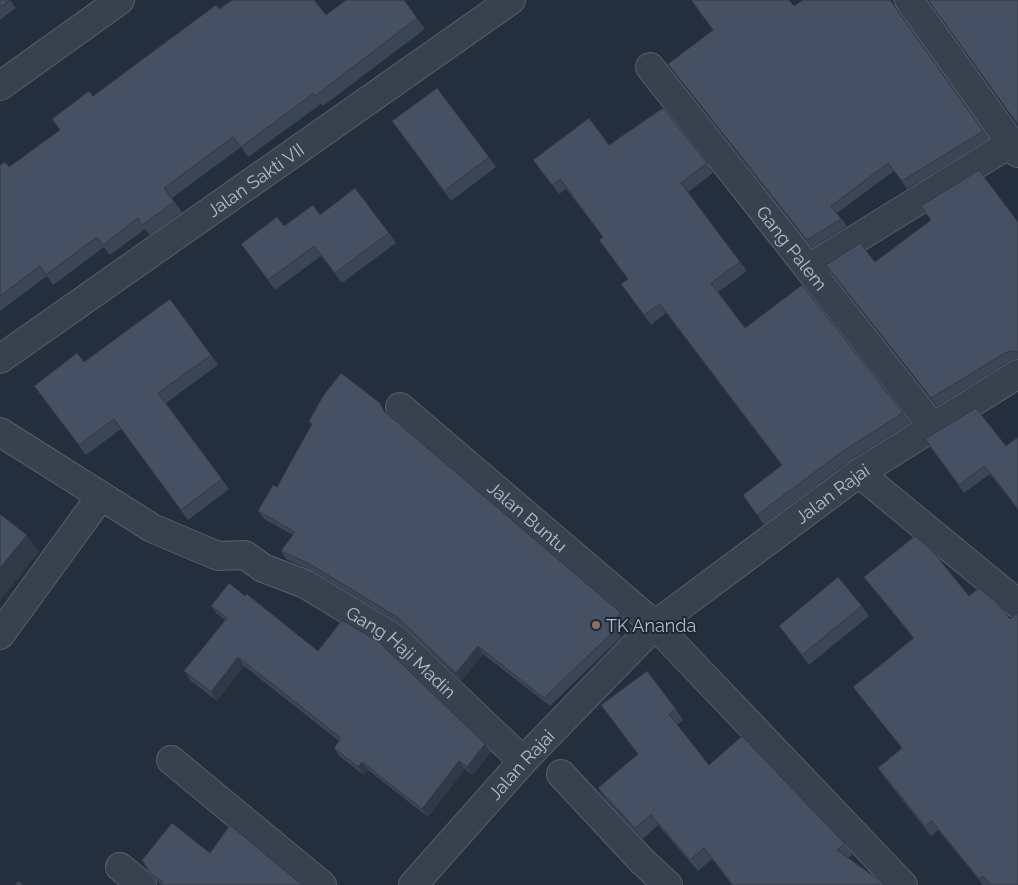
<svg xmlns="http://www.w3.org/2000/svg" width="1018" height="885" font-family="Raleway,sans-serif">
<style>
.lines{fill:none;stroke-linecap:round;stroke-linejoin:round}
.minor-casing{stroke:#565f6c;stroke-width:30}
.minor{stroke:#38414e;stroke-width:28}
.wall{fill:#3b4654}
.shaded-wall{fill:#303945}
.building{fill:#455162;stroke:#303945}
.education-dot{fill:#8d6e63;stroke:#1d2633;stroke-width:2}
.labels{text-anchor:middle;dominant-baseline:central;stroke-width:4;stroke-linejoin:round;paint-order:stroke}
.street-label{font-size:18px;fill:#b4bcc9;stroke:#1d2633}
.poi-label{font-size:18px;fill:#b4bcc9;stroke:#1d2633;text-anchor:start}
</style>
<rect width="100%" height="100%" fill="#242f3e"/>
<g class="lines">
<g class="minor-casing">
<g id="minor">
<path d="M 909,0 L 1018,153"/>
<path id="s1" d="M 650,67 L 934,428"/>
<path d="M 0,86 L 120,0"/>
<path d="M 809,268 L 1011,143"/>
<path id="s2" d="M 0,359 L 511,0"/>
<path id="s3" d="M 400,407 L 655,625 L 903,885"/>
<path id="s4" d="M 0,432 L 152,528 L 218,556 L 245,555 L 263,568 L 305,584 L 394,638 L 523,761"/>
<path d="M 859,473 L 1018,604"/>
<path d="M 0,635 L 101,496"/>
<path d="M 171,760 L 322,885"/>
<path d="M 561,774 L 642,861 L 668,885"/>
<path d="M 120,867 L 142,885"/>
<path id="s5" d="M 413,885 L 523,761 L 655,625 L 859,473 L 1018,374"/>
</g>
</g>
<use href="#minor" class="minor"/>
</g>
<path class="wall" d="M 0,0 L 10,0 L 16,8 L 0,20 Z
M 404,0 L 425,29 L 323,106 L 321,104 L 248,157 L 241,147 L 172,198 L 182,212 L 150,235 L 145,229 L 110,255 L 104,247 L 53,285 L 47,276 L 0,311 L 0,165 L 9,167 L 60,130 L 93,96 L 219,9 L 326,15 Z
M 894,2 L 896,8 L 989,139 L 907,189 L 894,171 L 837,213 L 847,226 L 812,248 L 668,64 L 794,6 Z
M 392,121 L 489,157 L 496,167 L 451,201 Z
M 609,145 L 707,163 L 713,173 L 688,192 L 747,271 L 718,292 L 745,328 L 903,413 L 910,423 L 850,460 L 764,525 L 743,495 L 782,466 L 666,313 L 651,325 L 621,284 L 628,279 L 599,240 L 603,237 L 566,189 L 559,194 L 533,160 Z
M 320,215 L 389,233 L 396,243 L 342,283 L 321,256 L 275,290 L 241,244 L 284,226 Z
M 1018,222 L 1018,359 L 1010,361 L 937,406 L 826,265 L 875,262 Z
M 211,355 L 218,365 L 166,403 L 229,489 L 188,520 L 121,429 L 86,455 L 34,386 L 84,362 Z
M 309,421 L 621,613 L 626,621 L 617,630 L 621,637 L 550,706 L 483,654 L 462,681 L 402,625 L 313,571 L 286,559 L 281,551 L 293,535 L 264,519 L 258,511 L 277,487 L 312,425 Z
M 1018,437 L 1018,510 L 990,474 L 964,493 L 930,447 L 1006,446 Z
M 915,536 L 1018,885 L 983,885 L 938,830 L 931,836 L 884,777 L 878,768 L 902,748 L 860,696 L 853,687 L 913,638 L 871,586 L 864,577 Z
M 211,606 L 318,651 L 485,744 L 491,752 L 473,775 L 465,769 L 428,817 L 368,770 L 364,775 L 339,756 L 334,748 L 339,741 L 244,666 L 217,701 L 190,680 L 184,671 L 225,620 L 217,614 Z
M 862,606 L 869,616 L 809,665 L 779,626 Z
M 601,705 L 676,709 L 683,720 L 677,725 L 709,765 L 845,844 L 852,855 L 848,858 L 886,885 L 732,885 L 712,859 L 698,871 L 658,825 L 643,839 L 606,799 L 598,788 L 638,754 Z
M 210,853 L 301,884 L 302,885 L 161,885 L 157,882 L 142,860 Z"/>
<path class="shaded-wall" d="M 890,0 L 894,0 L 894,2 L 896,9 Z
M 27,535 L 39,552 L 0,601 L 0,568 Z
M 478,646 L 483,654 L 462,681 L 456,673 Z
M 238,657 L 244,666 L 217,701 L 211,692 Z
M 485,744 L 491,752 L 473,775 L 467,767 Z
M 459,761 L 465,769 L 428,817 L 422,809 Z
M 362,762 L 368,770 L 364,775 L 358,767 Z"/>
<path class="building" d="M 0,0 L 10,0 L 0,7 Z
M 232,0 L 314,0 L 326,15 L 346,0 L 404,0 L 417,18 L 315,96 L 314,93 L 241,147 L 233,137 L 164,188 L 174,202 L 142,225 L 138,218 L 103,245 L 97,237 L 46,275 L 40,266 L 0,296 L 0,165 L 5,162 L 9,167 L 60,130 L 52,119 L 89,91 L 93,96 L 216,5 L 219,9 Z
M 691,0 L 789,0 L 794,6 L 803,0 L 890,0 L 983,131 L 902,181 L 888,163 L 831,206 L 841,219 L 807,240 L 668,64 L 713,30 Z
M 928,0 L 1018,0 L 1018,125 Z
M 437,88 L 489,157 L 444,191 L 392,121 Z
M 663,108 L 707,163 L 681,183 L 740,262 L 711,283 L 745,328 L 802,285 L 903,413 L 843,451 L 757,515 L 743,495 L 782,465 L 660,304 L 644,315 L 621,284 L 628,279 L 599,240 L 603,237 L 560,179 L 552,185 L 533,160 L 589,118 L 609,145 Z
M 979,170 L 1018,222 L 1018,352 L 1012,351 L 1005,353 L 931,398 L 826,265 L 860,243 L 875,262 L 931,220 L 921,206 Z
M 355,188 L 389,233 L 335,273 L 314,246 L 268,280 L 241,244 L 277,217 L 284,226 L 313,205 L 320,215 Z
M 170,299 L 211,355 L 158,393 L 222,479 L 181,510 L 114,419 L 79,445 L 34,386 L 77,353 L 84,362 Z
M 341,373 L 380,403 L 384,411 L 621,613 L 610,623 L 616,629 L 544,698 L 478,646 L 456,673 L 397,617 L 308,563 L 281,551 L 295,532 L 258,511 L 273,485 L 277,487 L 312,424 L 309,421 L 323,396 Z
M 976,408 L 1006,446 L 1018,437 L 1018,509 L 985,466 L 959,485 L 925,439 Z
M 0,514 L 27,535 L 0,568 Z
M 915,536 L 930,548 L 969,596 L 979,588 L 997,603 L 1010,619 L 1018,612 L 1018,885 L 991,885 L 983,876 L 979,879 L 932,821 L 925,826 L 878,768 L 902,748 L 853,687 L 914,638 L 864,577 Z
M 838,577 L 862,606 L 802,655 L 779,626 Z
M 229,583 L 245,596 L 247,594 L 318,651 L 342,620 L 379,642 L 485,744 L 467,767 L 459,761 L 422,809 L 362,762 L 358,767 L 334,748 L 341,738 L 238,657 L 211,692 L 184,671 L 227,618 L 211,606 Z
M 647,671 L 676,709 L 669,714 L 709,765 L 742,736 L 845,844 L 837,850 L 886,885 L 733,885 L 704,848 L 690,860 L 651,815 L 635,828 L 598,788 L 638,754 L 601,705 Z
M 172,823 L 210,853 L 230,825 L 301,884 L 300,885 L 161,885 L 163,882 L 150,873 L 142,860 Z
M 18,881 L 24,885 L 15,885 Z"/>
<circle class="education-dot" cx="596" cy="625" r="5"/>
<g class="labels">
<g class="street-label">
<text stroke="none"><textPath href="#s2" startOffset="312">Jalan Sakti VII</textPath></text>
<text stroke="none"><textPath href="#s1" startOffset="230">Gang Palem</textPath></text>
<text stroke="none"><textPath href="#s5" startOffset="576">Jalan Rajai</textPath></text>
<text stroke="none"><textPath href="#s3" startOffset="168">Jalan Buntu</textPath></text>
<text stroke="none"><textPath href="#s4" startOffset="464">Gang Haji Madin</textPath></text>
<text stroke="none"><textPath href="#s5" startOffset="162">Jalan Rajai</textPath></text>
</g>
<g class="poi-label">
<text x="606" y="625">TK Ananda</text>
</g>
</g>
</svg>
